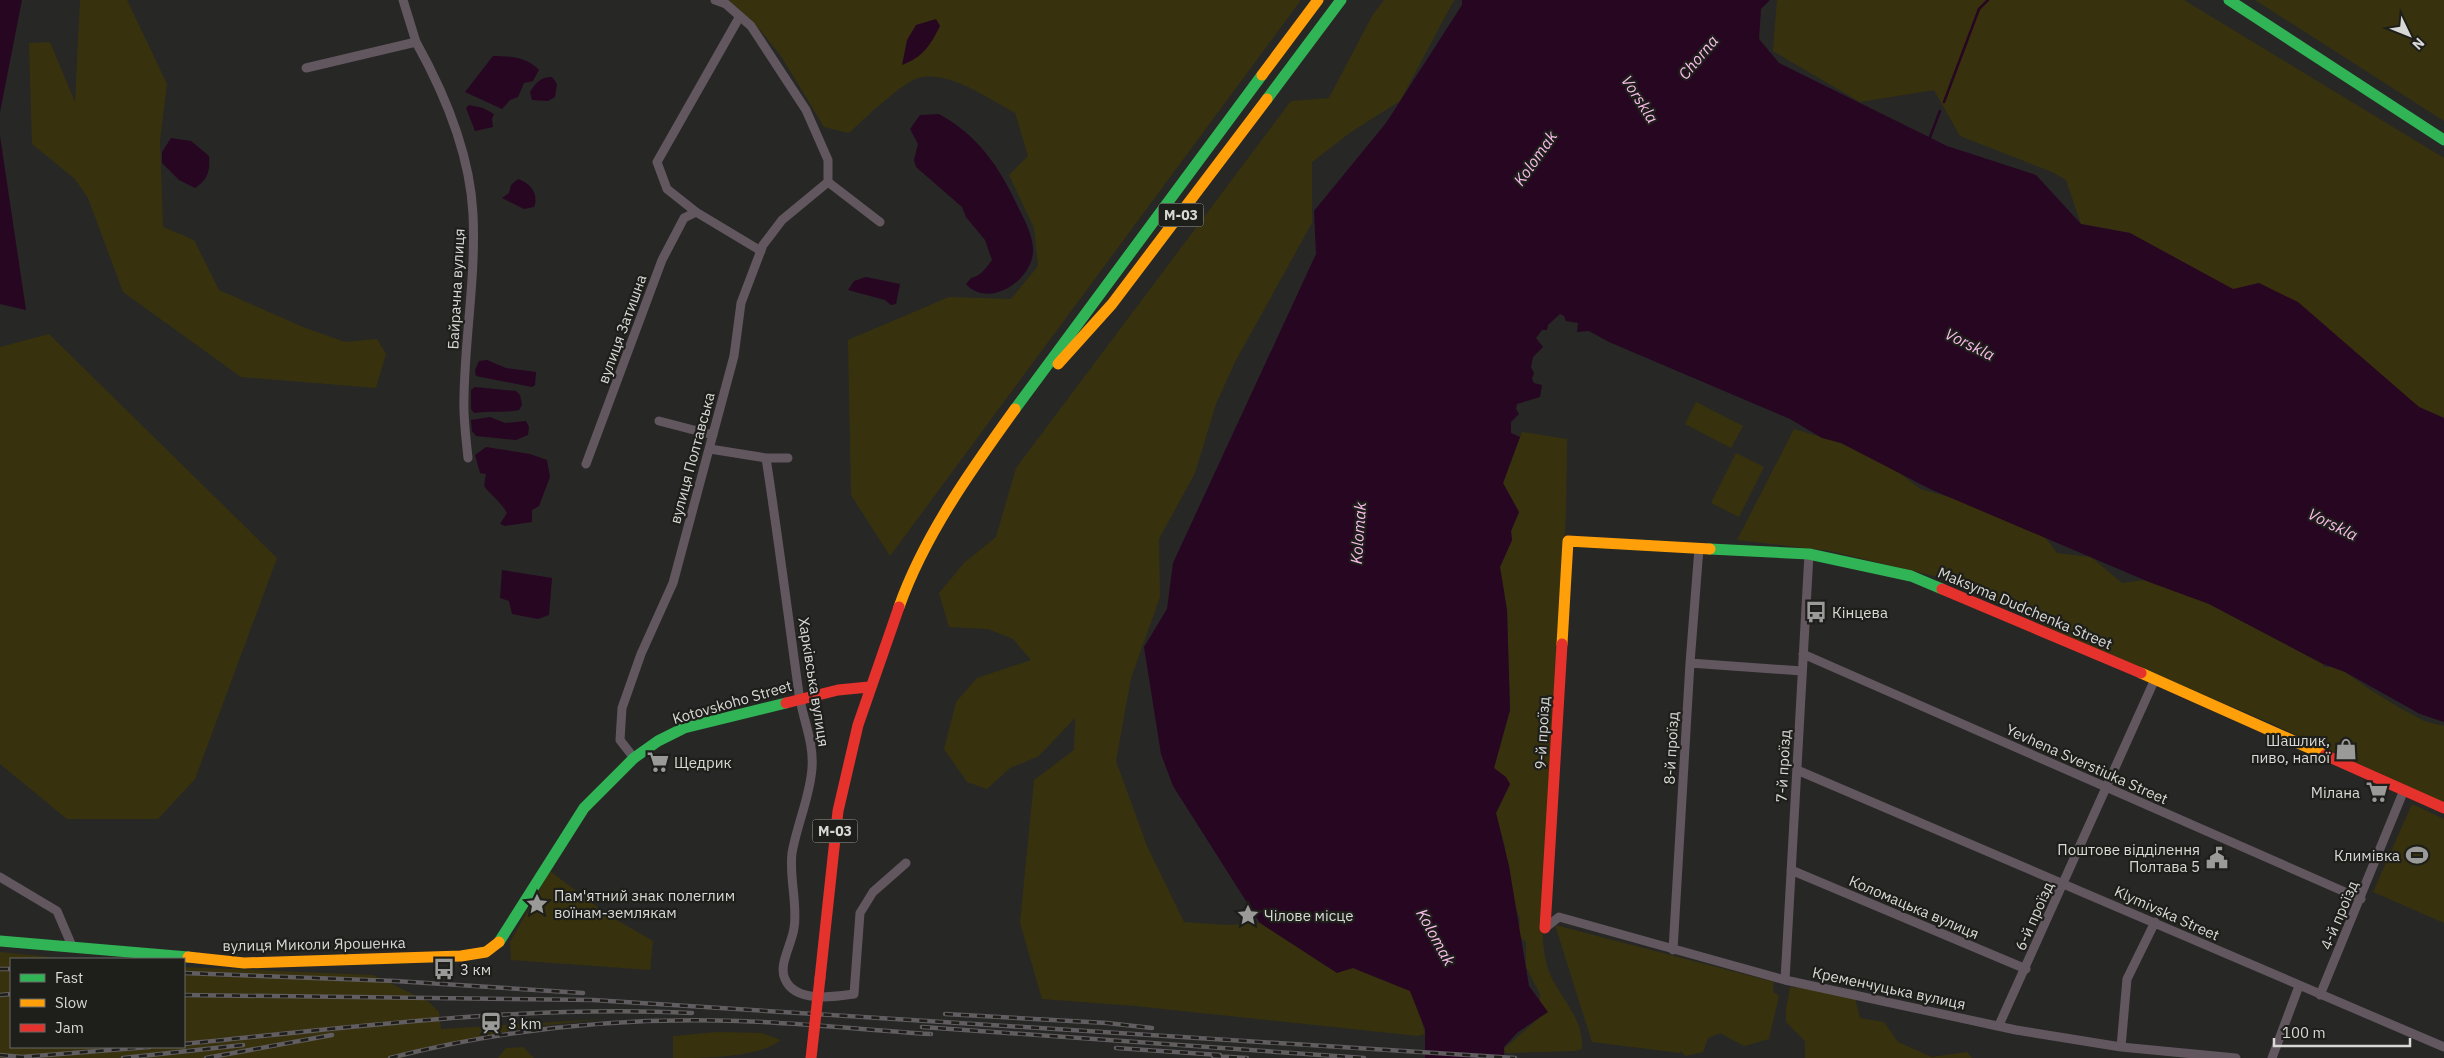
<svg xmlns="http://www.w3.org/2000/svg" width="2444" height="1058" font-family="'IBM Plex Sans',sans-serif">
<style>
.green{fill:#37320d}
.water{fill:#270621}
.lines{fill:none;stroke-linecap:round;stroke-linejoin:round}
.stream{stroke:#270621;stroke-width:2.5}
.street{stroke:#62575f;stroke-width:9}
.fast{stroke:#30b455;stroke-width:11}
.slow{stroke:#ff9f0a;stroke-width:11}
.jam{stroke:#e5322d;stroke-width:11}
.rail-casing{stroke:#625d60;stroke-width:4.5}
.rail{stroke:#1e1e1b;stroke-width:2.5;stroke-dasharray:8;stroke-linecap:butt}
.jam-bridge{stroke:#e5322d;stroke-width:11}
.labels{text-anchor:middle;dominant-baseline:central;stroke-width:4.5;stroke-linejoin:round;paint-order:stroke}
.shield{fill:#1e1e1b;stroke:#a0a09e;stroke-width:1}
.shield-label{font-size:14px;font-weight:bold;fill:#d8d8d6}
.street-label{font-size:15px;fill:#d8d8d6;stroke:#1e1e1b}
.poi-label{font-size:15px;fill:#d8d8d6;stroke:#1e1e1b;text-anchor:start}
.water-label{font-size:16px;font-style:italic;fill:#fbbceb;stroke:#1e1e1b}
</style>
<rect width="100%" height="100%" fill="#272726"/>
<path class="green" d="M 80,0 L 127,0 L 167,84 L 160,140 L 163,227 L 194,240 L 219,290 L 303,327 L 345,342 L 377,339 L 386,354 L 376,388 L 241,377 L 123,292 L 88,198 L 75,179 L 32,144 L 29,43 L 50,42 L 75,102 Z
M 729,0 L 1301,0 L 890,556 L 851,495 L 848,340 L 949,297 L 1011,299 L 1038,266 L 1034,228 L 1009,175 L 1028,156 L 1015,113 C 989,99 953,73 922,77 C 905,79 863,120 849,133 L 824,127 L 781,56 L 755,24 Z
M 1384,0 L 1454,0 L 1400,101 L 1351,132 L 1312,162 L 1312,223 L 1235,362 L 1216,404 L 1195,473 L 1159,539 L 1160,597 L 1131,678 L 1116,761 L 1147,846 L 1184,922 L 1226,925 L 1260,923 L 1336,972 L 1353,968 L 1410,991 L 1421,1018 L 1425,1034 L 1418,1036 L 1135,1006 L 1042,999 L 1020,923 L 1034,780 L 1074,750 L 1075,718 L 1039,756 L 1010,768 L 987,789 L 967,782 L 944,749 L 956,702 L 977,678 L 1031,660 L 1013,639 L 988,629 L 949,627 L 939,593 L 964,563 L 996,537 L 1016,468 L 1291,101 L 1329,98 L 1372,16 Z
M 1777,0 L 2184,0 L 2444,158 L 2444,418 L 2419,407 L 2259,283 L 2233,290 L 2130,233 L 2081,224 L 2066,180 L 2052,172 L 1960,136 L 1934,90 L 1860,102 L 1773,51 Z
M 2255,0 L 2444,0 L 2444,121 Z
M 49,334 L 277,558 L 195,779 L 158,819 L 67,819 L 0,764 L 0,347 Z
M 1696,402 L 1743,426 L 1731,448 L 1685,424 Z
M 1794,429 L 1841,443 L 1883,460 L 1920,489 L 1975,504 L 2041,532 L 2057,553 L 2091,557 L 2122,583 L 2145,580 L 2167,586 L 2209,604 L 2323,664 L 2323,667 L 2338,667 L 2369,689 L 2400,708 L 2424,721 L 2444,726 L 2444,803 L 2268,722 L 2087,645 L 1942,578 L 1830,551 L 1737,540 Z
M 1522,432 L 1567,439 L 1566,512 L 1542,923 C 1543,940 1543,958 1550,974 C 1561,1000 1584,1018 1582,1049 L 1575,1051 L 1506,1053 L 1504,1049 L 1539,1018 L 1540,994 L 1526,967 L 1526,942 L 1518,936 L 1520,919 L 1509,890 L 1505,847 L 1496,813 L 1510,784 L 1494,768 L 1510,710 L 1507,610 L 1500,567 L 1512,540 L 1511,531 L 1519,512 L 1503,483 Z
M 1736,453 L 1764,467 L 1739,517 L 1711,503 Z
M 2412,804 L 2444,819 L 2444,923 L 2373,892 Z
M 550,871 L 608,915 L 653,941 L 650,970 L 511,960 L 510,942 Z
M 1555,925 L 1774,982 L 1773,992 L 1779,996 L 1769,1039 L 1744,1046 L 1720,1033 L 1708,1038 L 1703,1052 L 1685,1056 L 1681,1051 L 1680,1053 L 1592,1042 Z
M 0,952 L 71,959 L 11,959 L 11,1047 L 184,1047 L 184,967 L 373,975 L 429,1002 L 439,1012 L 441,1029 L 604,1019 L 521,1028 L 400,1058 L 0,1058 Z
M 1790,987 L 1811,989 L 1855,998 L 1860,1018 L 1884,1022 L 1898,1042 L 1932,1057 L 1967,1052 L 1972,1058 L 1805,1058 L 1805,1041 L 1786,1022 L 1786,1009 Z
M 717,1032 L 762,1033 L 781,1040 C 758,1058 702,1058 673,1058 L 673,1036 Z
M 523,1047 L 534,1058 L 498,1058 L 506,1048 Z"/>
<path class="water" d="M 0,0 L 22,0 L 0,112 Z
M 1462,0 L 1770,0 L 1761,9 L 1759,39 L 1779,63 L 1947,146 L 2036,175 L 2081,224 L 2130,233 L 2233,289 L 2259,283 L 2298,302 L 2419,407 L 2444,418 L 2444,722 L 2420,714 L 2345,672 L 2323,664 L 2209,604 L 2149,582 L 1930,489 L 1841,443 L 1822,438 L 1790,419 L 1609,342 L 1589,331 L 1577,332 L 1578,323 L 1566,321 L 1564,316 L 1560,314 L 1548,325 L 1547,330 L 1542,330 L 1536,338 L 1543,347 L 1533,357 L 1531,367 L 1534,373 L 1532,379 L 1534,383 L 1542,385 L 1540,397 L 1517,404 L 1516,409 L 1519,414 L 1511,422 L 1511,433 L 1520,437 L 1503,483 L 1519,512 L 1511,531 L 1512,540 L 1500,567 L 1507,610 L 1510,710 L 1494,768 L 1506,777 L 1510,784 L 1496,813 L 1509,866 L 1529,986 L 1548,1012 L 1518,1032 L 1504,1047 L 1504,1058 L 1425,1058 L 1425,1029 L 1410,991 L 1353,968 L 1337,973 L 1260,923 L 1173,786 L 1161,754 L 1144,647 L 1167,609 L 1173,563 L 1316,254 L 1314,211 L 1386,123 L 1462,5 Z
M 936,19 L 940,26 C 930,46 923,57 902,65 L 907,40 L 916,25 Z
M 493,56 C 509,56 527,57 539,70 L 533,81 L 524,83 L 518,97 L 510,100 L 502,109 L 465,92 Z
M 552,77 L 557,84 L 555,97 L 548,101 L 532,100 L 530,92 C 536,83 540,77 552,77 Z
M 469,105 L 483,108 L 494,114 L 492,119 L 493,127 L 475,131 L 466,108 Z
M 939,114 C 979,136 1000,168 1019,209 C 1025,221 1032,234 1033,248 C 1035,279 989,310 966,284 L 971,278 C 981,276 986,268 992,260 L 985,240 L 966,217 L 962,207 L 916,167 L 914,160 L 918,144 L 910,129 L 920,115 Z
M 0,136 L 26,310 L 0,304 Z
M 171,138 L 191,141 L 209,156 C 210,172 208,179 195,188 L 179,180 L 162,163 L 162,152 Z
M 518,179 C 531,183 539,195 534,207 L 524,209 L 502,198 L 509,193 L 511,185 Z
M 866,277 L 900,284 L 896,304 L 891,305 L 885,300 L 848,290 L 854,281 Z
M 487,360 L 506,368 L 536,372 L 535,385 L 532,387 L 476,376 L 475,370 L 479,361 Z
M 475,387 L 516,391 L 520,395 L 522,405 L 519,410 C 506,413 488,411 474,413 L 471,409 L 471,390 Z
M 490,417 L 505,423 L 526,421 L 529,427 L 528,435 L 516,440 L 476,436 L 472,431 L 471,420 Z
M 486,447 L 530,454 L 547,460 L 550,477 L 539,506 L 532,510 L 532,522 L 505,526 L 500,524 L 507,513 C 501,502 491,495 484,486 L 486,474 L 480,473 L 475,455 Z
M 502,570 L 552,578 L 549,615 L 538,619 L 512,614 L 509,601 L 500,598 Z"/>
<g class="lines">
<path class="stream" d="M 1944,102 L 1979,9 L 1988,0
M 1930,137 L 1940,111"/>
<path class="street" d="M 715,0 L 726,4 L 751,26 L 806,110 L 828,160 L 828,182
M 740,16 L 657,162 L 667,189 L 696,212 L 761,251
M 416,42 C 445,94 470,155 473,214 C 476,276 465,336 464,397 C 463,417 466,438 468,458
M 306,68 L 416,42 L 403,0
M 828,182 L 880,222
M 659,421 L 713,435
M 710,449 L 766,458 C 778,536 788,615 799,694 C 803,720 814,742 812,768 C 810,797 797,824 792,853 C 789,878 798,905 794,928 C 792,944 778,965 785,979 C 795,1003 834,997 854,994 L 860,913 L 873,892 L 906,863
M 766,458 L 788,458
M 586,464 L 662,260 L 684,218 L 696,212
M 1803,654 L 2361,899
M 1690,663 L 1802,671
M 634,758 L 620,740 L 622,708 L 641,654 L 673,583 L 734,356 L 741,303 L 763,245 L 782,220 L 828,182
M 1797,770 L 2444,1047
M 1791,870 L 2026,969
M 0,877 L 57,911 L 72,946
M 1545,928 L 1559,917 L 1785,980 L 2016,1030 L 2121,1047 L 2236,1058
M 1673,950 L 1690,663 L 1699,548
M 1785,980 L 1809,554
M 2320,995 L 2404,790
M 1999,1025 L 2155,679
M 2121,1047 L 2127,979 L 2155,922
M 2272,1058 L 2299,986"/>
<path class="fast" d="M 2229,0 L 2444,140
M 1267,99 L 1341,0
M 1015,409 L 1262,75
M 1710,549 L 1809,554 L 1911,576 L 1942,589
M 0,941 L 188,957
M 499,942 L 584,808 L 634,758 L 658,741 L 684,728 L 786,703"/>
<path class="slow" d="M 1262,75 L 1318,0
M 1058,364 L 1112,304 L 1267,99
M 899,607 C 924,536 971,470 1015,409
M 1562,644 L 1568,541 L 1710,549
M 2141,673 L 2325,755
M 188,957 L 244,963 L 461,956 L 486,952 L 499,942"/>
<path class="jam" d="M 1942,589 L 2141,673
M 786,703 L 838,690 L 869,687
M 2325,755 L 2444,808
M 1545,928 L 1562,644
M 820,978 L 838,811 L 858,725 L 899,607"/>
<g class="rail-casing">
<path id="rail" d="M 0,969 L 11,969
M 184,973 L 395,981 L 583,993
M 0,995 L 11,994
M 184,995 L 593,1000 L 1515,1058
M 945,1014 L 1107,1023 L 1152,1028
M 922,1027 L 1364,1058
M 184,1044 C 353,1027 522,1005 692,1013
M 1116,1048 L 1220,1055
M 0,1055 L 22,1057 L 149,1047
M 1213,1056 L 1247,1058
M 123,1058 L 243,1045
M 206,1058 L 332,1035
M 390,1058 C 503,1029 622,1017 739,1021 C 803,1023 867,1030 931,1034"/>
</g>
<use href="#rail" class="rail"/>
<path class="jam-bridge" d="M 811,1058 L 820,978"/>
</g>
<defs>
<g id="bus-bare" transform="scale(1.725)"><path d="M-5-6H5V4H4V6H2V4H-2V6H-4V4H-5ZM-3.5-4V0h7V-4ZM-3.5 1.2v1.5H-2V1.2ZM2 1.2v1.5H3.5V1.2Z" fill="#9a9a98" stroke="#1e1e1b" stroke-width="2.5" paint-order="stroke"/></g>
<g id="shop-bare" transform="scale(1.725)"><path d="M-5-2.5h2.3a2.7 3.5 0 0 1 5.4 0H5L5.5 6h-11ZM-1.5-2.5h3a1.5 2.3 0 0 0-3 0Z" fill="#9a9a98" stroke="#1e1e1b" stroke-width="2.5" paint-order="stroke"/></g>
<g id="supermarket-bare" transform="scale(1.725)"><path d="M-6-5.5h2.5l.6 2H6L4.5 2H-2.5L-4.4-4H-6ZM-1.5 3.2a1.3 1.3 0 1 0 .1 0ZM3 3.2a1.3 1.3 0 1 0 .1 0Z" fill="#9a9a98" stroke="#1e1e1b" stroke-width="2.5" paint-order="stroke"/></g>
<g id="stadium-bare" transform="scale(1.725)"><path d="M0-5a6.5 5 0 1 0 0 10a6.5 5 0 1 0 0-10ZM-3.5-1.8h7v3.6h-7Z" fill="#9a9a98" stroke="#1e1e1b" stroke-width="2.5" paint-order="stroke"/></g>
<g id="civic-bare" transform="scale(1.725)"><path d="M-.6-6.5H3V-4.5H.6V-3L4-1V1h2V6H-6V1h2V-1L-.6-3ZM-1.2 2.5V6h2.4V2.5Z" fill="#9a9a98" stroke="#1e1e1b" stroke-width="2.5" paint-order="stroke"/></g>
<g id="sight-bare" transform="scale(1.725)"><path d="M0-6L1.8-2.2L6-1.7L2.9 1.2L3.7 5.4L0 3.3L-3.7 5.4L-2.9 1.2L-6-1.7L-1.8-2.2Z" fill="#9a9a98" stroke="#1e1e1b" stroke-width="2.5" paint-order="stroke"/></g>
<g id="station-bare" transform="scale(1.725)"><path d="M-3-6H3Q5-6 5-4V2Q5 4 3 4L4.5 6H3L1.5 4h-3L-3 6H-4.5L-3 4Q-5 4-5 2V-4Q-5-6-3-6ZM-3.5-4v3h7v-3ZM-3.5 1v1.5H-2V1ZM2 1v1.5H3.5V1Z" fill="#9a9a98" stroke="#1e1e1b" stroke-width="2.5" paint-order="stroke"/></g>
</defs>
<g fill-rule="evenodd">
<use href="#bus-bare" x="1816" y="612"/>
<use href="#shop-bare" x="2346" y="749"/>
<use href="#supermarket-bare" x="658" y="762"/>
<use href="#supermarket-bare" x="2377" y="792"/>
<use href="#stadium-bare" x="2417" y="855"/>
<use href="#civic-bare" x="2217" y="858"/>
<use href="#sight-bare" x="537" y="904"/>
<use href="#sight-bare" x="1248" y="915"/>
<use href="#bus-bare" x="444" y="969"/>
<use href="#station-bare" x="491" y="1023"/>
</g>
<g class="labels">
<g class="shield">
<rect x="1158.5" y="203.5" width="45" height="23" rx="4"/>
<rect x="812.5" y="819.5" width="45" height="23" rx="4"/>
</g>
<g class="shield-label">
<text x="1181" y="215">М-03</text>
<text x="835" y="831">М-03</text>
</g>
<g class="street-label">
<text transform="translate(456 289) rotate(-87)">Байрачна вулиця</text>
<text transform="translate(622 329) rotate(-70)">вулиця Затишна</text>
<text transform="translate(692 458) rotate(-75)">вулиця Полтавська</text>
<text transform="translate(2025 608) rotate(23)">Maksyma Dudchenka Street</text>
<text transform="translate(814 682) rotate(81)">Харківська вулиця</text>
<text transform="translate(732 702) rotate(-16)">Kotovskoho Street</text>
<text transform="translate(1542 733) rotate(-87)">9-й проїзд</text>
<text transform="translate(1671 748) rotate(-87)">8-й проїзд</text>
<text transform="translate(2087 764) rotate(24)">Yevhena Sverstiuka Street</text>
<text transform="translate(1783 766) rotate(-87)">7-й проїзд</text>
<text transform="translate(1914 907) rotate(23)">Коломацька вулиця</text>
<text transform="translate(2167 913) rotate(24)">Klymivska Street</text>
<text transform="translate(2339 915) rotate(-67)">4-й проїзд</text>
<text transform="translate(2034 916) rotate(-66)">6-й проїзд</text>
<text transform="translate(314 944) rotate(-1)">вулиця Миколи Ярошенка</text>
<text transform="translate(1889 988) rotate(12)">Кременчуцька вулиця</text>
</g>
<g class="poi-label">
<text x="1832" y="612">Кінцева</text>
<text x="2330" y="740" text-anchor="end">Шашлик,<tspan x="2330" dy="17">пиво, напої</tspan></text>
<text x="674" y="762">Щедрик</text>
<text x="2360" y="792" text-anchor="end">Мілана</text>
<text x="2200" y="849" text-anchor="end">Поштове відділення<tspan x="2200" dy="17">Полтава 5</tspan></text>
<text x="2400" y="855" text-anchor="end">Климівка</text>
<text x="554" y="895">Пам'ятний знак полеглим<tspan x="554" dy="17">воїнам-землякам</tspan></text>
<text x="1264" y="915">Чілове місце</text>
<text x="460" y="969">3 км</text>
<text x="508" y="1023">3 km</text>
</g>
<g class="water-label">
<text transform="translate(1698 57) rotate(-50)">Chorna</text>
<text transform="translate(1640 99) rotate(57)">Vorskla</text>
<text transform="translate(1535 158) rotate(-55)">Kolomak</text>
<text transform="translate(1970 344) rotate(26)">Vorskla</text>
<text transform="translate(2333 524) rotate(26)">Vorskla</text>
<text transform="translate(1358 533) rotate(-86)">Kolomak</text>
<text transform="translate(1436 937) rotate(61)">Kolomak</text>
</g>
</g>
<rect x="10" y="958" width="175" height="90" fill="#1e1e1b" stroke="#686866"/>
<rect x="20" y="974" width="25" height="8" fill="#30b455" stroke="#686866"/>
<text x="55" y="983" font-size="15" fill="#d8d8d6">Fast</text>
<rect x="20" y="999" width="25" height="8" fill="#ff9f0a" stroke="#686866"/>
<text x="55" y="1008" font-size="15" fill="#d8d8d6">Slow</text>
<rect x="20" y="1024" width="25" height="8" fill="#e5322d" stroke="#686866"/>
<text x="55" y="1033" font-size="15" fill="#d8d8d6">Jam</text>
<g transform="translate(2409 35) rotate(133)" stroke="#1e1e1b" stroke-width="4" paint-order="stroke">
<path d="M0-4L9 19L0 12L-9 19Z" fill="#d8d8d6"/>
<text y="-8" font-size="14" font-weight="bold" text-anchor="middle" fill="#d8d8d6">N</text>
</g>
<path d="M2274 1038v8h136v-8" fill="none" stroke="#d8d8d6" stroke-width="2.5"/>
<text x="2282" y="1038" font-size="15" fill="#d8d8d6" stroke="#1e1e1b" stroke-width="4" paint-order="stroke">100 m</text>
</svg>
